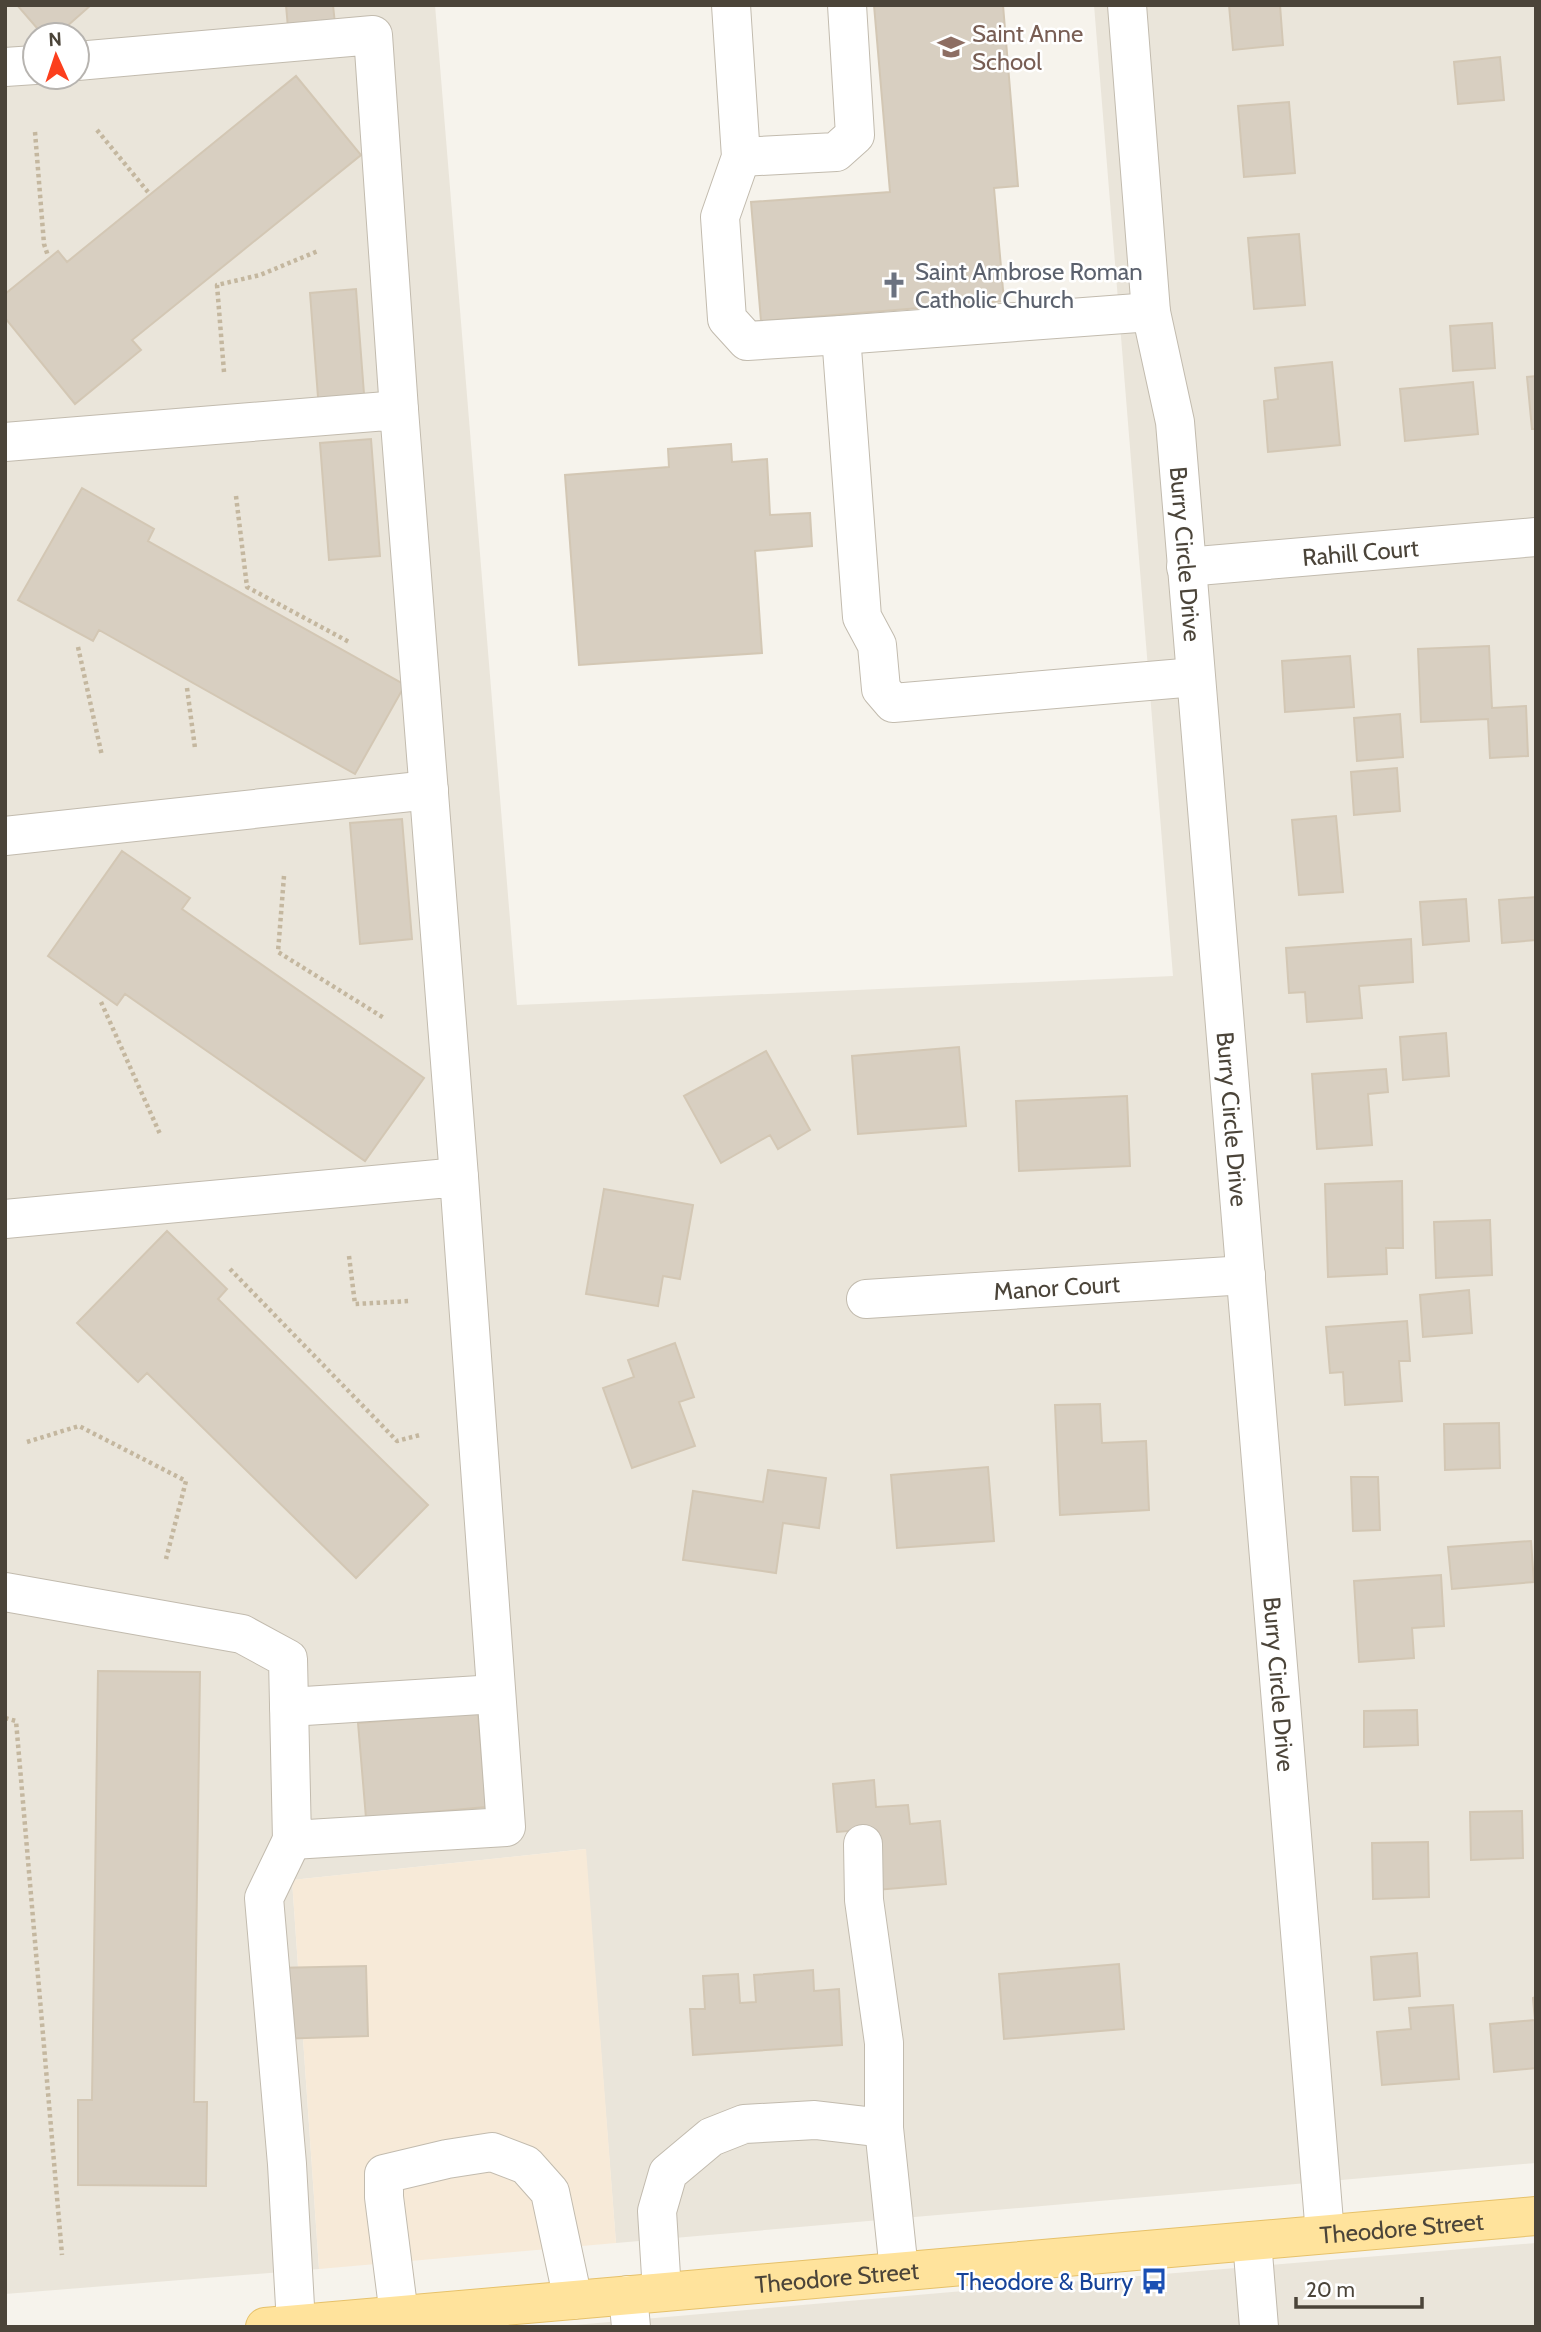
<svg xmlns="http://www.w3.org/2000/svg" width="1541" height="2332" font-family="Cabin,sans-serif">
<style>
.residential{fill:#eae5da;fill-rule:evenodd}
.commercial{fill:#f7ead8}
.building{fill:#d8cfc1;stroke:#d3c7b4;stroke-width:2}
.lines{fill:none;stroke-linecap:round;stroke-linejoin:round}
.minor-casing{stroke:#c2bbae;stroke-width:40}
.major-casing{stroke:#e6c16a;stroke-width:40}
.path{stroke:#c4b79f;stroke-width:4.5;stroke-dasharray:3.5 3.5;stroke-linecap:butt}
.minor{stroke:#fff;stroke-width:38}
.major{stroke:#ffe39c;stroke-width:38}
.labels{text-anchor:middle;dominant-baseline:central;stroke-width:5;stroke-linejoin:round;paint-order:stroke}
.education-label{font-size:24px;fill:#785e54;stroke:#fff;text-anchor:start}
.worship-label{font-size:24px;fill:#5b616d;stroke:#fff;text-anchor:start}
.street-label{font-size:24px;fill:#4b4439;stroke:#fff}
.transit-label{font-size:24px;fill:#164399;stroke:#fff;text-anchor:end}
</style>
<rect width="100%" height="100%" fill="#f6f3ec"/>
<path class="residential" d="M 5,5 L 435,5 L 517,1005 L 1173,976 L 1094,5 L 1536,5 L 1536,2163 L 616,2243 L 585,1849 L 292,1880 L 319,2269 L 5,2294 ZM 35,35 L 77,35 L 77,77 L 35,77 Z
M 1536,2243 L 1536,2327 L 552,2327 L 1031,2285 Z"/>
<path class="commercial" d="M 586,1849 L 616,2243 L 319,2269 L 292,1880 Z"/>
<path class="building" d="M 17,5 L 91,5 L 57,35 L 43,35 Z
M 286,5 L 333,5 L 335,24 L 288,28 Z
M 874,5 L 1003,5 L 1018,186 L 994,188 L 1004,301 L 761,321 L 751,202 L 890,192 Z
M 1229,5 L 1280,5 L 1283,45 L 1233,50 Z
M 1500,57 L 1504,100 L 1458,104 L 1454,62 Z
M 296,76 L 361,155 L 132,340 L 141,350 L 75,404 L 5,318 L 5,294 L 58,251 L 67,262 Z
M 1289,102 L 1295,173 L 1244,177 L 1238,106 Z
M 1299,234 L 1305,305 L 1254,309 L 1248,238 Z
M 356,289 L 365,407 L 319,410 L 310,293 Z
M 1492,323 L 1495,368 L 1453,371 L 1450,326 Z
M 1332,362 L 1340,445 L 1268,452 L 1264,401 L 1278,399 L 1275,368 Z
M 1536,376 L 1536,429 L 1532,429 L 1527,377 Z
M 1473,382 L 1478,434 L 1405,441 L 1400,389 Z
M 371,439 L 380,556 L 329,560 L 320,443 Z
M 731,444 L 732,462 L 767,459 L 770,515 L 810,513 L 812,546 L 755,551 L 762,653 L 579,665 L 565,475 L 669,467 L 668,449 Z
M 82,488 L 154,529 L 148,541 L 405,685 L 355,774 L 99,630 L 93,641 L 18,600 Z
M 1489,646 L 1492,708 L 1526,706 L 1528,756 L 1490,758 L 1488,719 L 1421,722 L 1418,649 Z
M 1350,656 L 1354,707 L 1285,712 L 1282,661 Z
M 1400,714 L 1403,757 L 1357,761 L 1354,718 Z
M 1397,768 L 1400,811 L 1354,815 L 1351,772 Z
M 1336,816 L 1343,892 L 1299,895 L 1292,820 Z
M 402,819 L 412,939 L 360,944 L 350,823 Z
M 122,851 L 190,898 L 182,909 L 424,1078 L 365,1161 L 125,994 L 117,1005 L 48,956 Z
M 1536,897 L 1536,940 L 1502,943 L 1499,900 Z
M 1466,899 L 1469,941 L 1423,945 L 1420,902 Z
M 1411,939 L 1413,982 L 1359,986 L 1362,1018 L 1307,1022 L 1305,992 L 1289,993 L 1286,948 Z
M 1446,1033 L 1449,1076 L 1403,1080 L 1400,1037 Z
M 959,1047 L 966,1126 L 858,1134 L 852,1056 Z
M 766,1051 L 810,1130 L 778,1149 L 770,1135 L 721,1163 L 684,1096 Z
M 1386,1069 L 1388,1092 L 1368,1094 L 1372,1145 L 1317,1149 L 1312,1074 Z
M 1127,1096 L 1130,1166 L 1019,1171 L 1016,1101 Z
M 1402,1181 L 1403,1248 L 1386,1248 L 1387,1274 L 1328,1277 L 1325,1184 Z
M 604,1189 L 693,1205 L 680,1279 L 663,1276 L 658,1306 L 586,1294 Z
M 1490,1220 L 1492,1275 L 1436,1278 L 1434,1222 Z
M 167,1231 L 227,1289 L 218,1299 L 428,1505 L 356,1578 L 147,1373 L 138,1382 L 77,1323 Z
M 1469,1290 L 1472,1333 L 1423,1337 L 1420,1295 Z
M 1407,1321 L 1410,1361 L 1399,1361 L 1402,1401 L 1345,1405 L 1343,1372 L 1330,1373 L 1326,1327 Z
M 675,1343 L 694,1397 L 679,1402 L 695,1446 L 632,1468 L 603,1388 L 634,1377 L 628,1360 Z
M 1100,1404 L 1102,1443 L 1146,1441 L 1149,1510 L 1060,1515 L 1055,1405 Z
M 1499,1423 L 1500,1468 L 1445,1470 L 1444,1424 Z
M 988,1467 L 994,1541 L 897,1548 L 891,1475 Z
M 768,1470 L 826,1478 L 819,1528 L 783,1523 L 776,1573 L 683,1560 L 693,1491 L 763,1502 Z
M 1351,1477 L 1378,1477 L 1380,1530 L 1353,1531 Z
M 1531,1541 L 1534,1582 L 1452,1589 L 1448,1547 Z
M 1441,1575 L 1444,1626 L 1412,1628 L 1414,1658 L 1359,1662 L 1354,1581 Z
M 98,1671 L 200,1672 L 194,2102 L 207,2102 L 206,2186 L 78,2185 L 78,2100 L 92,2100 Z
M 1417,1710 L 1418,1745 L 1364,1747 L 1364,1711 Z
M 478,1713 L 486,1807 L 366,1818 L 358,1723 Z
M 874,1780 L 876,1807 L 908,1805 L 910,1824 L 940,1821 L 946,1884 L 876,1890 L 871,1829 L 837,1832 L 833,1784 Z
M 1522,1811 L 1523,1858 L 1471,1860 L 1470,1812 Z
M 1428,1842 L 1429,1897 L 1373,1899 L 1372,1843 Z
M 1417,1953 L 1420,1996 L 1374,2000 L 1371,1957 Z
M 1119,1964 L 1124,2029 L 1004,2039 L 999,1974 Z
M 366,1966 L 368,2036 L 276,2039 L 274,1968 Z
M 813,1970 L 814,1991 L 839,1989 L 842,2045 L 693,2055 L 690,2009 L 705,2009 L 703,1976 L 738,1974 L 740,2003 L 756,2002 L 754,1975 Z
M 1536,1997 L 1536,2068 L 1494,2072 L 1490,2024 L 1535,2020 L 1533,1998 Z
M 1453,2005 L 1459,2079 L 1382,2085 L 1377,2032 L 1411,2029 L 1409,2008 Z"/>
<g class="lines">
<g class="minor-casing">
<g id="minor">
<path d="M 731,5 L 741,157 L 720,217 L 727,319 L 747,341 L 841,335 L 862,617 L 877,645 L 881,689 L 893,703 L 1195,677"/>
<path id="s1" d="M 1127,5 L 1151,312 L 1175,422 L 1325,2234"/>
<path d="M 77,61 L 373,35 L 399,410"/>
<path d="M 5,67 L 35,65"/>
<path d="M 741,157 L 836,152 L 855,135 L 847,5"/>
<path d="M 841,335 L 1151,312"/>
<path d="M 5,442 L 399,410 L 459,1177"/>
<path id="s2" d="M 1186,567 L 1536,537"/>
<path d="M 5,836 L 429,790"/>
<path d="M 5,1219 L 459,1177 L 506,1827 L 292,1840 L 288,1659 L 242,1634 L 5,1592"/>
<path id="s3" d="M 866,1299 L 1246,1275"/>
<path d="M 289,1707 L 496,1694"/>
<path d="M 292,1840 L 264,1898 L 287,2164 L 296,2324"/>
<path d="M 863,1844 L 864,1900 L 884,2043 L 884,2128"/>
<path d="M 1252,2241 L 1259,2327"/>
<path d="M 662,2292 L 657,2211 L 668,2173 L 711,2137 L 744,2124 L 815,2120 L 884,2128 L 899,2271"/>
<path d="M 628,2295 L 631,2327"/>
<path d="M 399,2315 L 384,2197 L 384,2174 L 447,2159 L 492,2152 L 526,2165 L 550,2192 L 573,2300"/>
</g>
</g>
<g class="major-casing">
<g id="major">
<path id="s4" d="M 265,2327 L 1536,2216"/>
</g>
</g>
<path class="path" d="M 97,130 L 148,192
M 35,132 L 44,244 L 48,256
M 224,372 L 217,285 L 260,275 L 318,251
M 236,496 L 247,587 L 351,643
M 78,647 L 102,756
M 187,688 L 195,748
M 284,876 L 278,952 L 384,1018
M 101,1002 L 160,1134
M 349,1256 L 355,1304 L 410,1301
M 230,1269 L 397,1441 L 420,1435
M 27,1442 L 79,1426 L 186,1481 L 166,1559
M 5,1718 L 16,1721 L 62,2255"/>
<use href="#minor" class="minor"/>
<use href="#major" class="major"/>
</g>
<defs>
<g id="school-bare" transform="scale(2.1)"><path d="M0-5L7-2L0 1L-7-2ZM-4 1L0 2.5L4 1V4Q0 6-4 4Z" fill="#8d6e63" stroke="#fff" stroke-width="2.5" paint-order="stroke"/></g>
<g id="church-bare" transform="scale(2.1)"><path d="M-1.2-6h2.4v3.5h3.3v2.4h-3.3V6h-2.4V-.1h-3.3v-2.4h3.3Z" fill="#6b7280" stroke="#fff" stroke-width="2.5" paint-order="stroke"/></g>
<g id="bus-bare" transform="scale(2.1)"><path d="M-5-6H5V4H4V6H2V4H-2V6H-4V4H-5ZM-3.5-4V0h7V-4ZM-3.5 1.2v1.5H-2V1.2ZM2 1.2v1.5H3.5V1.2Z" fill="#1a4fb4" stroke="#fff" stroke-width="2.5" paint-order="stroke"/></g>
</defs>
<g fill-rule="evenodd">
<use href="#school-bare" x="951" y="47"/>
<use href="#church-bare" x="894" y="285"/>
<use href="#bus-bare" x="1154" y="2281"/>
</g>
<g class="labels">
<g class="education-label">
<text x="972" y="33">Saint Anne<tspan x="972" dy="28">School</tspan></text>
</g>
<g class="worship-label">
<text x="915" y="271">Saint Ambrose Roman<tspan x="915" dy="28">Catholic Church</tspan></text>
</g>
<g class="street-label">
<text stroke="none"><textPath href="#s2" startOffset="175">Rahill Court</textPath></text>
<text stroke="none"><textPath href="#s1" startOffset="553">Burry Circle Drive</textPath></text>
<text stroke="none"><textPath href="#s1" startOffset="1120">Burry Circle Drive</textPath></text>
<text stroke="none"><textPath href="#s3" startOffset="191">Manor Court</textPath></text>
<text stroke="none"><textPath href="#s1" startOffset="1687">Burry Circle Drive</textPath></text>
<text stroke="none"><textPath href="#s4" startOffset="1141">Theodore Street</textPath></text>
<text stroke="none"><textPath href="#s4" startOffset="574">Theodore Street</textPath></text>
</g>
<g class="transit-label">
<text x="1133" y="2281">Theodore &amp; Burry</text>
</g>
</g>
<rect width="1541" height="2332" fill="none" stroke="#4b4439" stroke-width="14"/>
<g transform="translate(56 56) rotate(357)"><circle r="33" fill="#ffffff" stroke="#b7b4b0" stroke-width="2"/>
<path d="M0-5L12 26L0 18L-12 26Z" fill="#fc3f1d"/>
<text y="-10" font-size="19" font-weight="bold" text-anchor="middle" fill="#4b4439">N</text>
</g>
<path d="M1296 2297v10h126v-10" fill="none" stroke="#4b4439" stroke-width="3.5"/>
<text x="1306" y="2297" font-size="21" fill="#4b4439" stroke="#ffffff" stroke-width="5" paint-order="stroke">20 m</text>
</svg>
